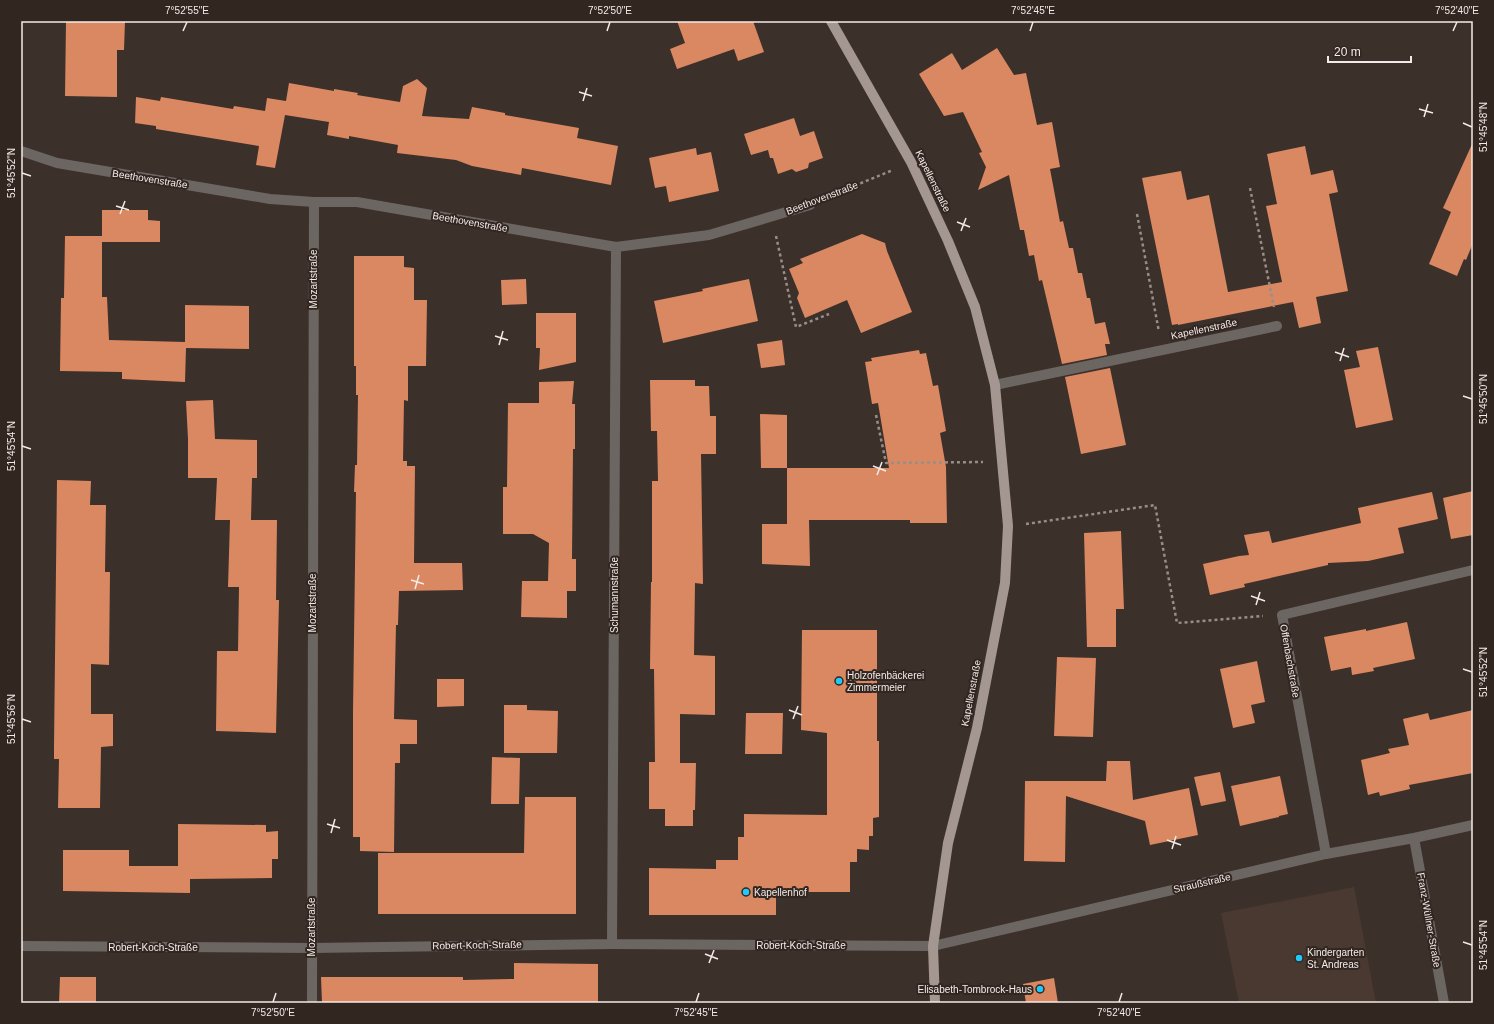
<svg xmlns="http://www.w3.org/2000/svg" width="1494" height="1024" font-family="Helvetica,sans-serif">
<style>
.built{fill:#4a3931}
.building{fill:#da8861}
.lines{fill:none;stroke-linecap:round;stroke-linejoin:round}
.path{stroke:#988e89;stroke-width:2.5;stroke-dasharray:3 3;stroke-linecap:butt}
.minor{stroke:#6c6663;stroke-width:10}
.major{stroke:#a49792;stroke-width:10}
.ticks{fill:none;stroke:#f3ebe7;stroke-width:1.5}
.poi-dot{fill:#1fc9fd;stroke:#322621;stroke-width:1.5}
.labels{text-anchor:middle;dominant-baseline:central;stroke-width:4;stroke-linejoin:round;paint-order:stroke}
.street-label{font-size:10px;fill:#f3ebe7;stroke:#322621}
.poi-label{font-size:10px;fill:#f3ebe7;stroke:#322621;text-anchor:start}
.neatline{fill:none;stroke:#f3ebe7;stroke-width:1.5}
.ticks-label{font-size:10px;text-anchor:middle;fill:#f3ebe7}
</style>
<rect width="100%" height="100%" fill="#3c302b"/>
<path class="built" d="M 1354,887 L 1376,1003 L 1239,1003 L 1221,913 Z"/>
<path class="building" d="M 66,21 L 125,21 L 124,50 L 117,50 L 117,97 L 65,96 Z
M 677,21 L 753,21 L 764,52 L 738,61 L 734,49 L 677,69 L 670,49 L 685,43 Z
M 997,48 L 1014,75 L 1026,73 L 1037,125 L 1052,122 L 1060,167 L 1050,169 L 1060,222 L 1063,221 L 1069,248 L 1073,248 L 1078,273 L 1082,273 L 1087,298 L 1090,298 L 1095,324 L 1105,322 L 1110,344 L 1105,344 L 1107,355 L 1062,364 L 1042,280 L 1039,281 L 1034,255 L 1029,256 L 1024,230 L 1020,230 L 1009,175 L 978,190 L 986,167 L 979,153 L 982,152 L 963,112 L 944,116 L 919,74 L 952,53 L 962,70 Z
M 417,79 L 427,88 L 422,116 L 469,119 L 472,107 L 505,113 L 505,115 L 579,128 L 577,138 L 618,146 L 611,185 L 522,168 L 521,175 L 472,166 L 456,160 L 397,153 L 398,145 L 349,136 L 349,139 L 327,135 L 329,122 L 285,115 L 275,168 L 256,165 L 259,146 L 156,129 L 156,126 L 135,123 L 136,97 L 160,101 L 161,97 L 233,109 L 234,106 L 265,111 L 267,98 L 286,101 L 289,83 L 334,91 L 334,89 L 358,93 L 357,95 L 400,102 L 403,86 Z
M 794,118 L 800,136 L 814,131 L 823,158 L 809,163 L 808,168 L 796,172 L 792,169 L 778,174 L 773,158 L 770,158 L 768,150 L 751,155 L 744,134 Z
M 1473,142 L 1473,243 L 1466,260 L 1464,259 L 1457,276 L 1429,264 L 1451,212 L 1443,208 Z
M 1305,146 L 1311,175 L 1333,170 L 1338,192 L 1329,194 L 1348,291 L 1316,297 L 1321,323 L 1299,328 L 1293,302 L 1178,325 L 1178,324 L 1172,325 L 1142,178 L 1181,171 L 1187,200 L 1209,195 L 1228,292 L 1282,282 L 1266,206 L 1277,204 L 1267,154 Z
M 696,148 L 697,155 L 711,152 L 719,191 L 669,202 L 666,186 L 655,188 L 649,158 Z
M 102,210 L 148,210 L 148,220 L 160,221 L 160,242 L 102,242 L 102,297 L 107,297 L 109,340 L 185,342 L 185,305 L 249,306 L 249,349 L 186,348 L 185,382 L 122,379 L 122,372 L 60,371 L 61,298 L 64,298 L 65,236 L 102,236 Z
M 862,234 L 885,243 L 887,251 L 912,312 L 861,333 L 847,300 L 805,318 L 797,298 L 799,293 L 789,269 L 803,263 L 800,259 Z
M 354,256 L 404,256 L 404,267 L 414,268 L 414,300 L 427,300 L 426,366 L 408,366 L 408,401 L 404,400 L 403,461 L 407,461 L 407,466 L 415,466 L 414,563 L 462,563 L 463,590 L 399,591 L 398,625 L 396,625 L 394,719 L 417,720 L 417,744 L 400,744 L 400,763 L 395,763 L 394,852 L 360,851 L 360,837 L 353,837 L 353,711 L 356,492 L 354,492 L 355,465 L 357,465 L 358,395 L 356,395 L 356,366 L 354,366 Z
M 526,279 L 527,304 L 502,305 L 501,280 Z
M 749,279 L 758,321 L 663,343 L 654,301 L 703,291 L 702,289 Z
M 536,313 L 576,313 L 576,362 L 539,370 L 540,348 L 536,348 Z
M 782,340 L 785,365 L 761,368 L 757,344 Z
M 1378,347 L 1393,420 L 1356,428 L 1344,370 L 1360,367 L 1356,351 Z
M 919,350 L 920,354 L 926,353 L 933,386 L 938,385 L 946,431 L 940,433 L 946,467 L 947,523 L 910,523 L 910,520 L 809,520 L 810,566 L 762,564 L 762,524 L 787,524 L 787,468 L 889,468 L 878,403 L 872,404 L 865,362 L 872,361 L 871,358 Z
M 1110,368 L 1126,445 L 1081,454 L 1065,377 Z
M 650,380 L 695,380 L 695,386 L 709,386 L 710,416 L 716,416 L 716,454 L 701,454 L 703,584 L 695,583 L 694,655 L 715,656 L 715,715 L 680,714 L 680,763 L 696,763 L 695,810 L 693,810 L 693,826 L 665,826 L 665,809 L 649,809 L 649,762 L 655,762 L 654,669 L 650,669 L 651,582 L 652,582 L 652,481 L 658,481 L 657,431 L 651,431 Z
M 574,381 L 572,404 L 575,404 L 575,449 L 573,449 L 572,559 L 576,559 L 576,591 L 567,591 L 567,618 L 521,617 L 522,581 L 548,581 L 549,543 L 533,534 L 503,534 L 503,487 L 507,487 L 508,403 L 539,403 L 539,382 Z
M 213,400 L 215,439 L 257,440 L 257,478 L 252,478 L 251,520 L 277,520 L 276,600 L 279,600 L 276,733 L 216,731 L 217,651 L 238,651 L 239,587 L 228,587 L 230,520 L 238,520 L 215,520 L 217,478 L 188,478 L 188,439 L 186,401 Z
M 760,414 L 787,415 L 787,468 L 761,468 Z
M 57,480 L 91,481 L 90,505 L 106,505 L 105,572 L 110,572 L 109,665 L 91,664 L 91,714 L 113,714 L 113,746 L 101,747 L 100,808 L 58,808 L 59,759 L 54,759 L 54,746 Z
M 1473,491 L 1473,535 L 1451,539 L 1443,498 Z
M 1432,492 L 1438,519 L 1398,528 L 1404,553 L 1368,561 L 1328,563 L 1328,565 L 1244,584 L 1245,587 L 1210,595 L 1203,564 L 1239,556 L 1249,555 L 1244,535 L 1269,531 L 1272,543 L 1361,523 L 1358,508 Z
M 1121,531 L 1124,609 L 1116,609 L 1116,647 L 1087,647 L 1084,533 Z
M 1407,622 L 1415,659 L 1373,668 L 1374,671 L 1352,675 L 1351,667 L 1331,671 L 1324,637 L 1366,629 L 1366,631 Z
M 802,630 L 877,630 L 877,741 L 879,741 L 879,817 L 873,818 L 873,836 L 869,836 L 869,850 L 857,849 L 857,862 L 850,862 L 850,892 L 776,892 L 776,915 L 649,915 L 649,868 L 716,869 L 716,860 L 738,860 L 738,837 L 744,837 L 744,814 L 827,815 L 827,733 L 801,730 Z
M 1057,657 L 1096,658 L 1093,737 L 1054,736 Z
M 1257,661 L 1265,702 L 1251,705 L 1255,723 L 1233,728 L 1220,669 Z
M 437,679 L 464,679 L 464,706 L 437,707 Z
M 504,705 L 527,705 L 527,710 L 558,711 L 557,753 L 504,753 Z
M 1473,710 L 1473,773 L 1409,785 L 1410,789 L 1380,796 L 1379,792 L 1368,795 L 1361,760 L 1390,753 L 1388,749 L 1409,745 L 1403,719 L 1428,713 L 1430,720 Z
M 746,713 L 783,713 L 782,754 L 745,754 Z
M 492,757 L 520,758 L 519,804 L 491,804 Z
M 1107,761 L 1130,761 L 1133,800 L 1189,788 L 1198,835 L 1150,845 L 1145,821 L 1066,796 L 1065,862 L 1024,861 L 1025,781 L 1106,781 Z
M 1220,772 L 1226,801 L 1201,806 L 1194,777 Z
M 1280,776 L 1288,814 L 1279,816 L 1279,817 L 1240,826 L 1231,786 Z
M 525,797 L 576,797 L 576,914 L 378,914 L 378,853 L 524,853 Z
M 178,824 L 266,825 L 266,832 L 278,831 L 278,859 L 272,859 L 272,878 L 190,879 L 190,893 L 63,891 L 63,850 L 129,850 L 129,866 L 178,866 Z
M 514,963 L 598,964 L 598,1003 L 322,1003 L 321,977 L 463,977 L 463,980 L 514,979 Z
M 60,977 L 96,977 L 96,1003 L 59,1003 Z
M 1054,978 L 1058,1003 L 1026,1003 L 1023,984 Z"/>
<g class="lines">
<path class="path" d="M 1250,188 L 1274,307
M 827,197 L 893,170
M 1137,214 L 1159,332
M 776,236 L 796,327 L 829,314
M 876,415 L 886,463 L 983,462
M 1026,524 L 1155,505 L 1177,623 L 1263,616"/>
<path class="minor" d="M 21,151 L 57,163 L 270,199 L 314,202 L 357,202 L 616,247 L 709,235 L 810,205
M 995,385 L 1277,326
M 1414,838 L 1444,1003
M 1326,854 L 1282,615 L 1473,570
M 612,944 L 616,247
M 21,946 L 311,948 L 612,944 L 933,946 L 1326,854 L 1414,838 L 1473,825
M 312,1003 L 314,202"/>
<path class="major" d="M 831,21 L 911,162 L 948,241 L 975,307 L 995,385 L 1008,526 L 1005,583 L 977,728 L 948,843 L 933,946 L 935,1003"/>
</g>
<path class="ticks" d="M 183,31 L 187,22M 607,31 L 610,22M 1030,31 L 1033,22M 1453,31 L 1457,22M 579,92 L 592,96M 583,101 L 587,88M 1419,109 L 1433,113M 1424,117 L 1428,104M 1463,123 L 1472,127M 22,173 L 31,176M 116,206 L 129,210M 120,214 L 125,201M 957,222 L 970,227M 961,231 L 966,218M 495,336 L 508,340M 499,345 L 503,331M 1335,352 L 1349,357M 1340,361 L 1344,348M 1463,396 L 1472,399M 22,446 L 31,449M 873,466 L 886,471M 877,475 L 882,462M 411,580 L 424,584M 415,589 L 419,575M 1251,596 L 1265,601M 1256,605 L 1260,592M 1463,669 L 1472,672M 789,710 L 802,715M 22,719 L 31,722M 793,719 L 798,706M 327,824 L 340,828M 331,833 L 335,819M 1167,840 L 1181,845M 1172,849 L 1176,836M 1463,942 L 1472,945M 705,954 L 718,959M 709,963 L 714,950M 273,1002 L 276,993M 696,1002 L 699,993M 1119,1002 L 1122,993"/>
<g class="poi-dot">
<circle cx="839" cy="681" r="4"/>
<circle cx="746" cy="892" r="4"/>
<circle cx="1299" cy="958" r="4"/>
<circle cx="1040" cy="989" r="4"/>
</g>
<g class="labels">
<g class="street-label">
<text transform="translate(150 179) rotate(9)">Beethovenstraße</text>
<text transform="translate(933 181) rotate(64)">Kapellenstraße</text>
<text transform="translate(822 198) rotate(-21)">Beethovenstraße</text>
<text transform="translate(470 222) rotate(10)">Beethovenstraße</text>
<text transform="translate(313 279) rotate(-90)">Mozartstraße</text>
<text transform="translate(1204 329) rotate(-12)">Kapellenstraße</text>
<text transform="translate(614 595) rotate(-90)">Schumannstraße</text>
<text transform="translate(312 603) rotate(-90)">Mozartstraße</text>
<text transform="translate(1290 661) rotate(80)">Offenbachstraße</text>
<text transform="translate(971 693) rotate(-79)">Kapellenstraße</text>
<text transform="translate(1202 883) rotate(-13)">Straußstraße</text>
<text transform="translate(1429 920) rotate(80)">Franz-Wüllner-Straße</text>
<text transform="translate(311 927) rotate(-90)">Mozartstraße</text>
<text transform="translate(477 945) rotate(-1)">Robert-Koch-Straße</text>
<text x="801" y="945">Robert-Koch-Straße</text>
<text x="153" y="947">Robert-Koch-Straße</text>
</g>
<g class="poi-label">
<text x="847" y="675">Holzofenbäckerei<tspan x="847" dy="12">Zimmermeier</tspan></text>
<text x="754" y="892">Kapellenhof</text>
<text x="1307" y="952">Kindergarten<tspan x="1307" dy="12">St. Andreas</tspan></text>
<text x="1032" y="989" text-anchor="end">Elisabeth-Tombrock-Haus</text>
</g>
</g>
<rect width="1494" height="1024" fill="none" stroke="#322621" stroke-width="44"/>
<path d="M1328 56v6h83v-6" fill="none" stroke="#f3ebe7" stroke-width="2"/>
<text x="1334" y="56" font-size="12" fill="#f3ebe7" stroke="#322621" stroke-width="3" paint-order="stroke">20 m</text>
<rect x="22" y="22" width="1450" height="980" class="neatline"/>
<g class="ticks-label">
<text x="187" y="14">7°52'55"E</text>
<text x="610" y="14">7°52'50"E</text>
<text x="1033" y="14">7°52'45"E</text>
<text x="1457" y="14">7°52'40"E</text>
<text transform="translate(1483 127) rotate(-90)" y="4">51°45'48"N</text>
<text transform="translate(11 173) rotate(-90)" y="4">51°45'52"N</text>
<text transform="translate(1483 399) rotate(-90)" y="4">51°45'50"N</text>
<text transform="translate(11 446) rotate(-90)" y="4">51°45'54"N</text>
<text transform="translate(1483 672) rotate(-90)" y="4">51°45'52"N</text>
<text transform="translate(11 719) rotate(-90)" y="4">51°45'56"N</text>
<text transform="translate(1483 945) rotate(-90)" y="4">51°45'54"N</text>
<text x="273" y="1016">7°52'50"E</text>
<text x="696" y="1016">7°52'45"E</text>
<text x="1119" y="1016">7°52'40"E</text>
</g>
</svg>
